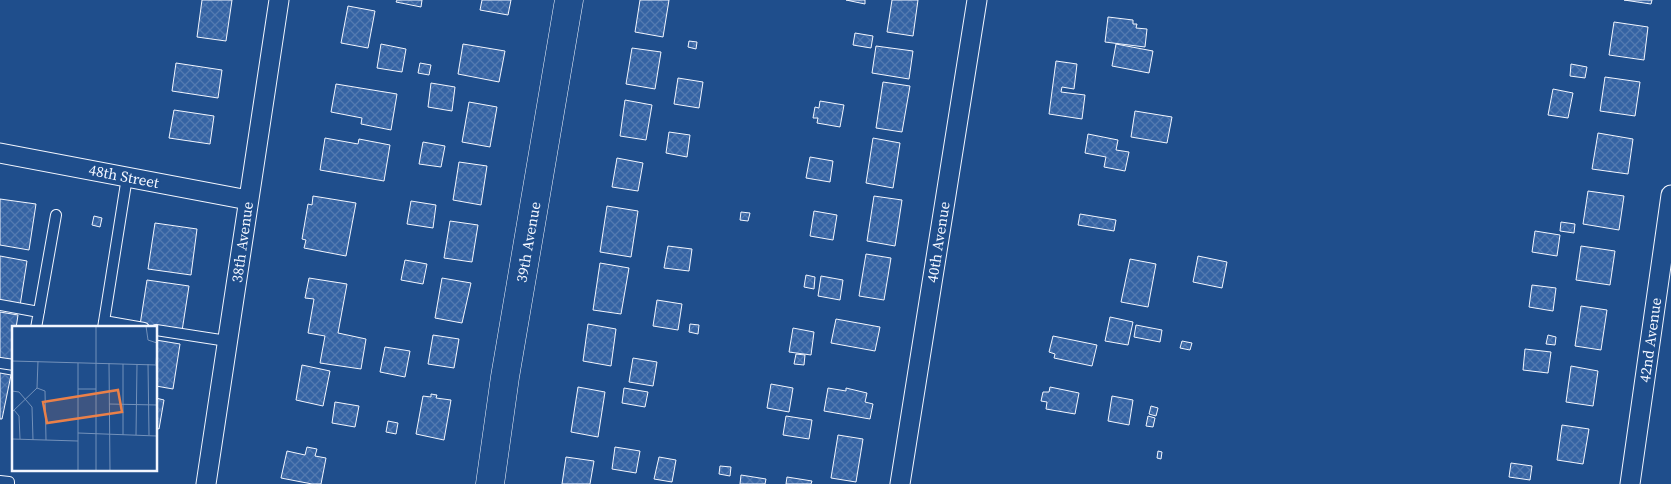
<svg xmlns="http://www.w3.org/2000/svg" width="1671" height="484" font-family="'Source Serif 4',serif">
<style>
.building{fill:url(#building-cross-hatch);stroke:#f2f6ff}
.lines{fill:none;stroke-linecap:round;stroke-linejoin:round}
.service-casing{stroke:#f2f6ff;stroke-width:12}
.minor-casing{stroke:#f2f6ff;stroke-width:21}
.secondary-casing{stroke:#f2f6ff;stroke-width:29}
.service{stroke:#1f4e8c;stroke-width:10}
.minor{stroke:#1f4e8c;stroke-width:19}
.secondary{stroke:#1f4e8c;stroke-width:28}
.labels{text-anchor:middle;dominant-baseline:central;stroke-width:4;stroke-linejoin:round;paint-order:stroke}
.street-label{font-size:15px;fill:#f2f6ff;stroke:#1f4e8c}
.inset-road{fill:none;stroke:#7391ba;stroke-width:1}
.view{fill:#ea8049;fill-opacity:0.15;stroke:#ea8049;stroke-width:2.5}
.inset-edge{fill:none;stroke:#f2f6ff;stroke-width:2.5}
</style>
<defs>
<pattern id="building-cross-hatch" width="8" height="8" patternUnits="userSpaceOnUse" patternTransform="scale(1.25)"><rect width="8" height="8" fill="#3563a3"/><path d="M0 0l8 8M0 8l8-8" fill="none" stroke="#537ab1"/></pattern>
</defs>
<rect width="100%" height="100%" fill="#1f4e8c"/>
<path class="building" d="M 202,0 L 232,0 L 226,41 L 197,37 Z
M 397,0 L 422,0 L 421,7 L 396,2 Z
M 482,0 L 511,0 L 508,15 L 480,10 Z
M 640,0 L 669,0 L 663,37 L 635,32 Z
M 846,0 L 865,0 L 865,4 Z
M 892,0 L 918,0 L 913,36 L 887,32 Z
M 1624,0 L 1652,0 L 1651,4 Z
M 348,6 L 375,11 L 368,48 L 341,43 Z
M 1108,17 L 1133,20 L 1133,24 L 1137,24 L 1136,28 L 1147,29 L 1145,47 L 1105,42 Z
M 1614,22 L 1648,27 L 1644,60 L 1609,55 Z
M 855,33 L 873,36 L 871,48 L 853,45 Z
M 689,41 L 697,42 L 696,49 L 688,47 Z
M 381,44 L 406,49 L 402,72 L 377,68 Z
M 463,44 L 505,51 L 499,82 L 458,74 Z
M 1116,44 L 1153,51 L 1149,73 L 1112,66 Z
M 876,46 L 913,51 L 909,79 L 872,73 Z
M 632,48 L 661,52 L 655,89 L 626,84 Z
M 1056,61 L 1077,64 L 1074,89 L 1062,87 L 1061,92 L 1085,95 L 1082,119 L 1049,114 Z
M 176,63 L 222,70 L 218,98 L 172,91 Z
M 420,63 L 431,65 L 429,75 L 418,73 Z
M 1571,64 L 1587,67 L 1585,78 L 1570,76 Z
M 1605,77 L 1640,82 L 1635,116 L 1600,111 Z
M 678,78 L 703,82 L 699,108 L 674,104 Z
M 883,82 L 910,86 L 902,132 L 876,128 Z
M 431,83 L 455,87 L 452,111 L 428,107 Z
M 336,84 L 397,94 L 391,130 L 361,124 L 362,118 L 331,112 Z
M 1553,89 L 1573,93 L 1568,118 L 1548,115 Z
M 625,100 L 652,105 L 646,140 L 620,136 Z
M 820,101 L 844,105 L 840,127 L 817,123 L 818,118 L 813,118 L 815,107 L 819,108 Z
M 469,102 L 497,107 L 490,147 L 462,142 Z
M 174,110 L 214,116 L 210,144 L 169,138 Z
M 1135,111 L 1172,117 L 1167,143 L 1131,137 Z
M 669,132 L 690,135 L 687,157 L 666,153 Z
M 1598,133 L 1633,139 L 1628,174 L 1592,169 Z
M 1088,134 L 1118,140 L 1116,150 L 1129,152 L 1125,171 L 1104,167 L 1106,157 L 1085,153 Z
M 325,138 L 358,144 L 359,139 L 390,145 L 384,181 L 320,170 Z
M 873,138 L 900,143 L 893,188 L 866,183 Z
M 423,142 L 445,146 L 441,167 L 419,164 Z
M 810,157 L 833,161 L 830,182 L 806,178 Z
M 617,158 L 643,163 L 638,191 L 612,187 Z
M 459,162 L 487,166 L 481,205 L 453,200 Z
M 1588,191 L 1624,196 L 1619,230 L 1583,224 Z
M 313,196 L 356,203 L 346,256 L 304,248 L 306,240 L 302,239 L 308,204 L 312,205 Z
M 874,196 L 902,200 L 895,246 L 867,241 Z
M 0,199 L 36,204 L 29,250 L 0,245 Z
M 411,201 L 436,205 L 433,228 L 407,224 Z
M 607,206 L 638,211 L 631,257 L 600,252 Z
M 814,211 L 837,215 L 833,240 L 810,236 Z
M 741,212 L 750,213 L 748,221 L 740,220 Z
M 1080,214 L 1116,220 L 1114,231 L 1078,225 Z
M 94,216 L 102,218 L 100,227 L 92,225 Z
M 450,221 L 478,225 L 472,262 L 444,258 Z
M 1561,222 L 1575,224 L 1574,233 L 1560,231 Z
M 155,223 L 197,229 L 191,275 L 148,269 Z
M 1535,231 L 1560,235 L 1557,256 L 1532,252 Z
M 668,246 L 692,249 L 689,271 L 664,268 Z
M 1581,246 L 1615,251 L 1610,285 L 1576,280 Z
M 866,254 L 891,258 L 884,300 L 859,296 Z
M 0,256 L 27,261 L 20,306 L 0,303 Z
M 1198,256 L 1227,262 L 1222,288 L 1193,282 Z
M 1130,259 L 1156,264 L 1148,307 L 1121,302 Z
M 405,260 L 427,264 L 423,284 L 401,280 Z
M 600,263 L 629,268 L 621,314 L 593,310 Z
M 806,275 L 815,277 L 814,289 L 804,287 Z
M 821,276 L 843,280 L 840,300 L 818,296 Z
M 309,278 L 347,284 L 338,333 L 366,339 L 361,369 L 320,363 L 325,336 L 308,333 L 314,299 L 305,298 Z
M 442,278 L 471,283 L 462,323 L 435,318 Z
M 147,280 L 189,286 L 182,331 L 140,325 Z
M 1532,285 L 1556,288 L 1553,311 L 1529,307 Z
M 657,300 L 682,304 L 678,330 L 653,326 Z
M 1581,306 L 1607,310 L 1601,350 L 1575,346 Z
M 0,312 L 18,315 L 16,328 L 14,328 L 12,360 L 0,358 Z
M 1110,317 L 1133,322 L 1128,345 L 1105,341 Z
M 836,319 L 880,327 L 875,351 L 831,343 Z
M 588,324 L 616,329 L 611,366 L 583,361 Z
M 690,324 L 699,325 L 698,334 L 689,332 Z
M 1136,325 L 1162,330 L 1160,342 L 1134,337 Z
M 793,328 L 814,332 L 811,355 L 789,352 Z
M 433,335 L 459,339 L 454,368 L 428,364 Z
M 1548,335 L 1556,337 L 1555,345 L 1546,344 Z
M 1053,336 L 1097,345 L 1092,366 L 1054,358 L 1055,354 L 1049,352 Z
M 156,340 L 180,344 L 173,389 L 156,386 Z
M 1182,341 L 1192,343 L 1190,350 L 1180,348 Z
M 385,347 L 410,351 L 405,377 L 380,372 Z
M 1525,349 L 1551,352 L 1548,373 L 1523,370 Z
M 796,354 L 805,355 L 804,365 L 794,364 Z
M 633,358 L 657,362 L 653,386 L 629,382 Z
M 302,365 L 330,371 L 323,406 L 296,400 Z
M 1571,366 L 1598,371 L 1593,406 L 1566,402 Z
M 0,373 L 11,375 L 2,419 L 0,419 Z
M 771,384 L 793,388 L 789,412 L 767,408 Z
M 578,387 L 605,392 L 598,437 L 571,432 Z
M 1050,387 L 1079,393 L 1075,414 L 1046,409 L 1047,402 L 1041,401 L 1043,392 L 1049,392 Z
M 624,388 L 648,392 L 645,407 L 622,403 Z
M 828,388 L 846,391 L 846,388 L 867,393 L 865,402 L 873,404 L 870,419 L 824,411 Z
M 431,394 L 437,395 L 436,398 L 451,400 L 444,440 L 416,434 L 423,396 L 431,397 Z
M 1112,396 L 1133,400 L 1129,425 L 1108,421 Z
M 156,398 L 164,400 L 159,429 L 156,428 Z
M 335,402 L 359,406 L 355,427 L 332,423 Z
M 1151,406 L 1158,408 L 1156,416 L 1149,414 Z
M 786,416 L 812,420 L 809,439 L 783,435 Z
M 1148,416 L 1155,418 L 1153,427 L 1146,426 Z
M 388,421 L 398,423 L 396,434 L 386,432 Z
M 1562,425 L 1589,429 L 1583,464 L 1557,460 Z
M 838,435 L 863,439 L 856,482 L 831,478 Z
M 307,447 L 317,449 L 315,456 L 326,458 L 321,484 L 312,484 L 281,478 L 287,451 L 305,455 Z
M 615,447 L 640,451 L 636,473 L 612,469 Z
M 1158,451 L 1162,452 L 1161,459 L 1157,458 Z
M 566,457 L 594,461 L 590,484 L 562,484 Z
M 659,457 L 676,460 L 672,482 L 654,479 Z
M 1511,463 L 1532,466 L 1530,480 L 1509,477 Z
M 720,466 L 731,467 L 730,476 L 719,474 Z
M 741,475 L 766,479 L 765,484 L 740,484 Z
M 787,477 L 812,481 L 811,484 L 786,484 Z"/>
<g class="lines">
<g class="service-casing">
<path id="service" d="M 0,305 L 39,312
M 104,321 L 144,328
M 36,328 L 56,215
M 103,328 L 127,177
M 156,330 L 227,341
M 0,363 L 14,365
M 0,481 L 9,482 L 9,484"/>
</g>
<g class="minor-casing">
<path id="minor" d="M 0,153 L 248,200
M 206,484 L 279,0
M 900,484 L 977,0
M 1630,484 L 1671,195"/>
</g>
<g class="secondary-casing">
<path id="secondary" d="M 490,484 L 505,377 L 569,0"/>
</g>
<use href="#service" class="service"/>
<use href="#minor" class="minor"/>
<use href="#secondary" class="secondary"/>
</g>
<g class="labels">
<g class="street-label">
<text transform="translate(124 176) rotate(11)">48th Street</text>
<text transform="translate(242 242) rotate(-82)">38th Avenue</text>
<text transform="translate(528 242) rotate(-80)">39th Avenue</text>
<text transform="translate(938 242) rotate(-81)">40th Avenue</text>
<text transform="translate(1650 340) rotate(-82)">42nd Avenue</text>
</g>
</g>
<g transform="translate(12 326)">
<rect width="145" height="145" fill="#1f4e8c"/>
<path class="inset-road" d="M 84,0 L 84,145M 134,0 L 136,14 L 145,17M 0,35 L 145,39M 97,37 L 98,145M 136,38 L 137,109M 144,38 L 145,23M 25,62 L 33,65 L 34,114M 66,63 L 84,63M 0,65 L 7,66 L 20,81 L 21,114M 97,78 L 145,79M 2,84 L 7,90 L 8,113M 0,86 L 25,62 L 26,35M 66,107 L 145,110M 111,109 L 111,38M 124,109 L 125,38M 0,113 L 66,115M 66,145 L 66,37"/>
<path class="view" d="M 106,64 L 110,86 L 35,97 L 31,76 Z"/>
<rect width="145" height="145" class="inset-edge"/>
</g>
</svg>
